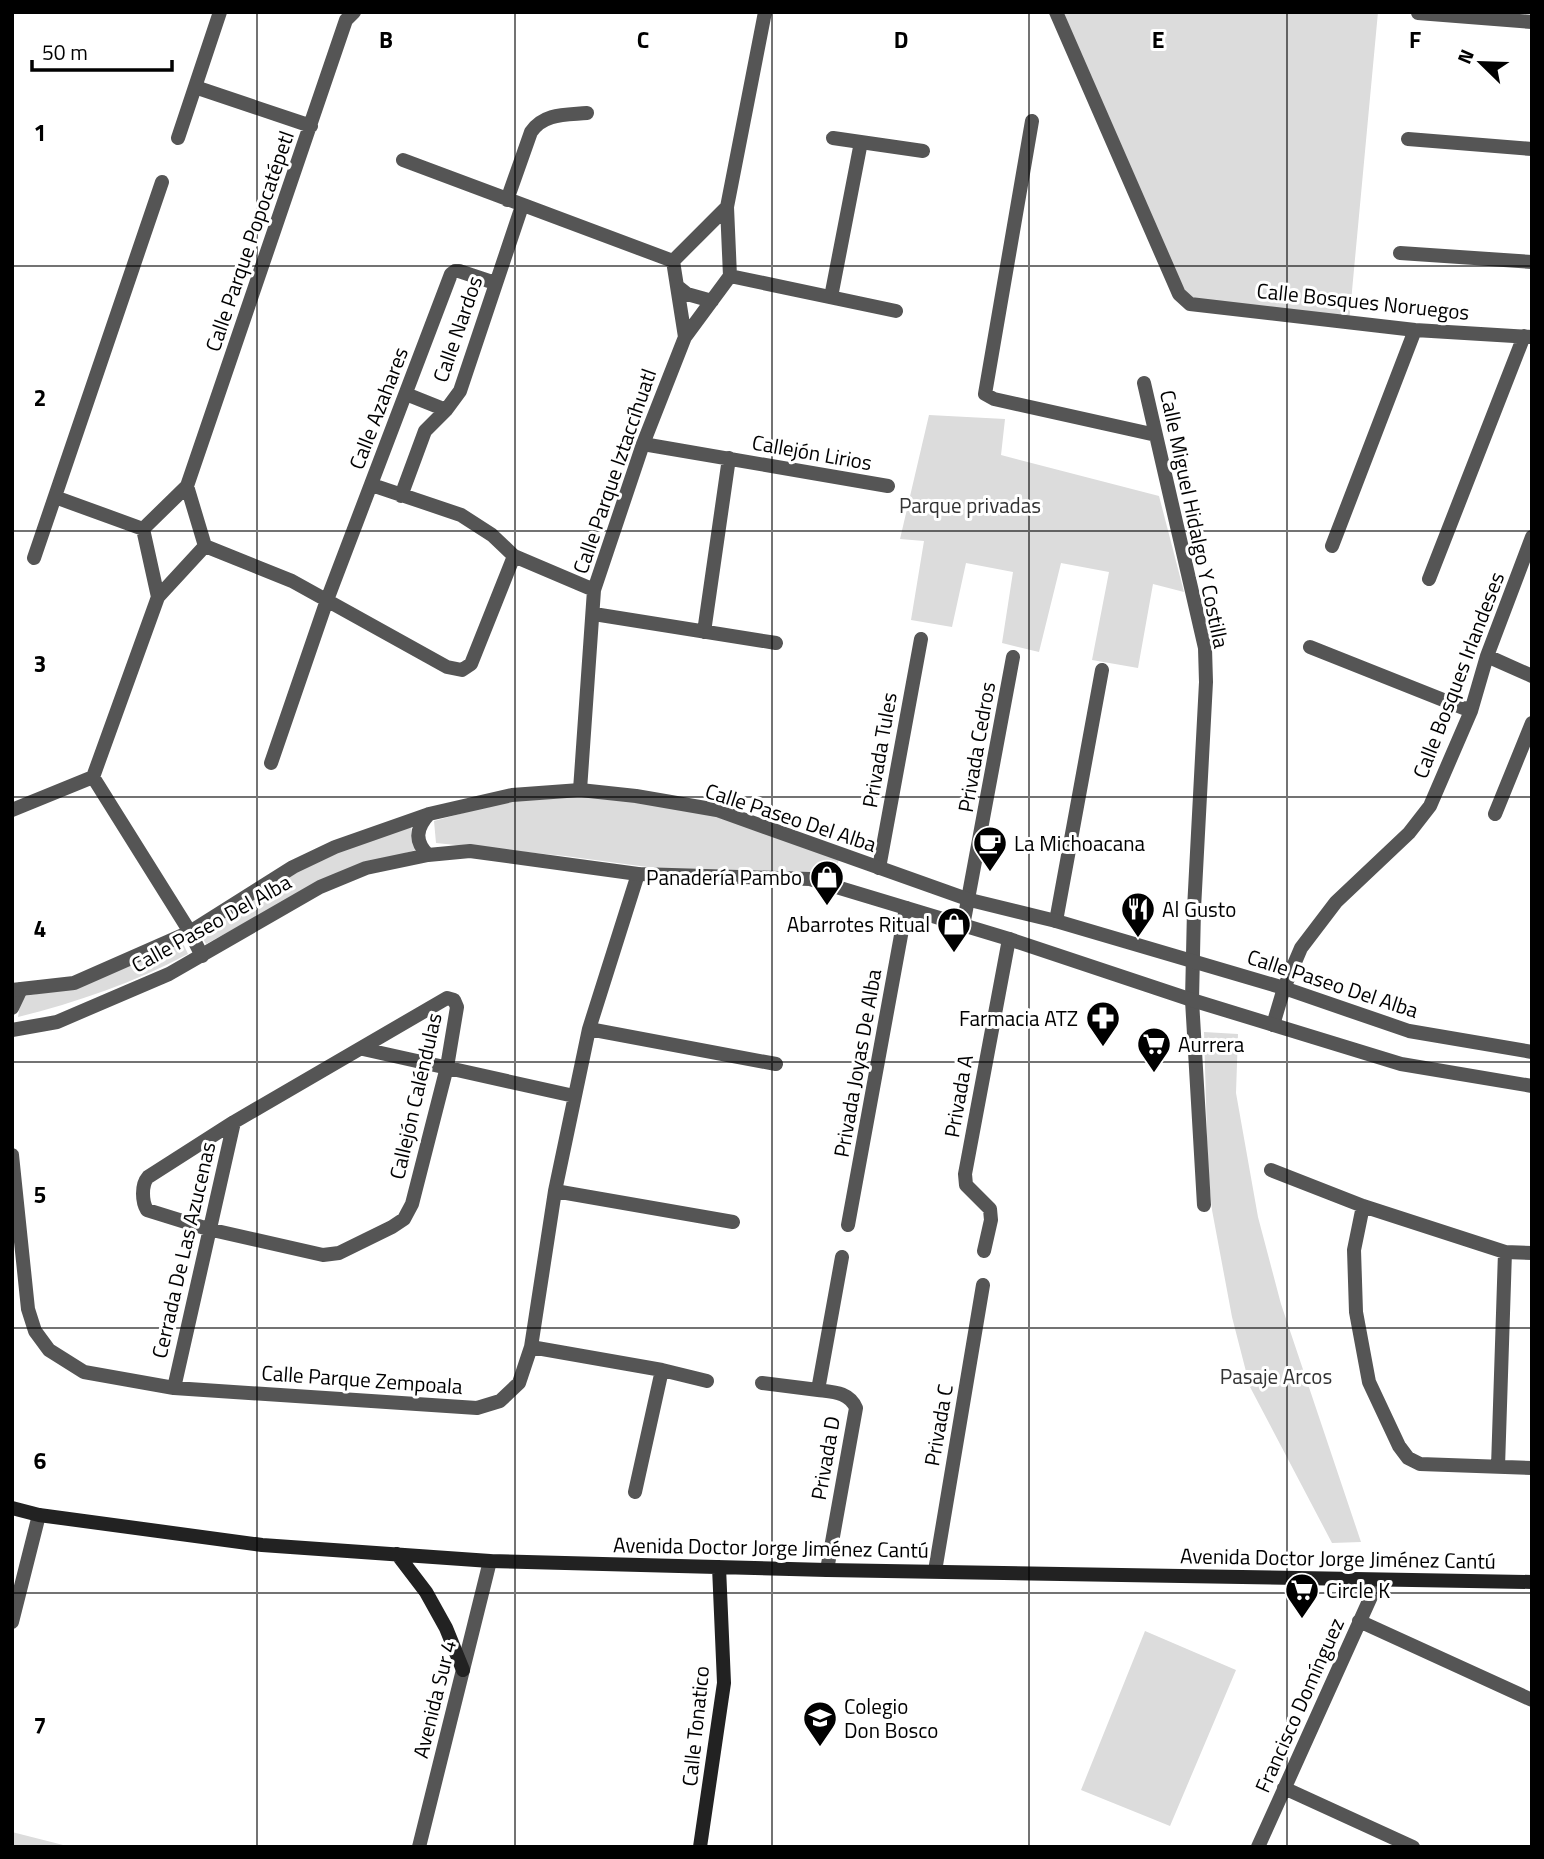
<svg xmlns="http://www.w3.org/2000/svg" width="1544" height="1859" font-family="'Titillium Web',sans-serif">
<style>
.green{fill:#dcdcdc}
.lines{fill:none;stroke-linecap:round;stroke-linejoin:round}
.minor{stroke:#555;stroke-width:14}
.tertiary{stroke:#555;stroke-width:14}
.secondary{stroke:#222;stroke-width:14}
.grid{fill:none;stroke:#000;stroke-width:2;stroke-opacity:0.55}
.labels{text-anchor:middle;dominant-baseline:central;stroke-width:6;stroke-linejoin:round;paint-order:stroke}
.street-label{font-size:21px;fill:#000;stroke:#fff}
.park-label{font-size:21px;fill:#333;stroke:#fff}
.poi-label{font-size:21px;fill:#000;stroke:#fff;text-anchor:start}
.grid-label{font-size:23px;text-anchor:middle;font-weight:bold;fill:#000;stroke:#fff;stroke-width:6;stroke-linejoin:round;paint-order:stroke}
</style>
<rect width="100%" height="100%" fill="#fff"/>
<path class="green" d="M 1056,12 L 1378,12 L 1349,323 L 1190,304 Z
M 929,415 L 1005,419 L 1001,455 L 1159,496 L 1184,592 L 1153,584 L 1138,668 L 1092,660 L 1109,572 L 1061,563 L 1039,652 L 1002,643 L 1013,572 L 966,563 L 952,627 L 911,620 L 924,541 L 900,539 Z
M 629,797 L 717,812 L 839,859 L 833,880 L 655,868 L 565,856 L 436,843 L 434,821 L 518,798 Z
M 411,827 L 416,850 L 339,872 L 206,944 L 198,930 L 324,856 Z
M 181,939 L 188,954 C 133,983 78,1002 18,1017 L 21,997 L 62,989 Z
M 1204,1032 L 1238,1034 L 1236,1093 L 1258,1217 L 1281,1304 L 1361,1542 L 1332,1543 L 1250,1387 L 1232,1317 L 1212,1210 L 1208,1171 Z
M 1145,1631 L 1236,1670 L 1170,1826 L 1081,1790 Z
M 12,1832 L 71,1847 L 12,1847 Z"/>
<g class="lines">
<path class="minor" d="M 1056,12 L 1179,294 L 1190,304 L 1415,330 L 1532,337
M 1418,13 L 1532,22
M 195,87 L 311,126
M 1032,121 L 985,394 L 994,399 L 1156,435
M 178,138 L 220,12
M 833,138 L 923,151
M 1408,139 L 1532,149
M 403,160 L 673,261
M 507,200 L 531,132 C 544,113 566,115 587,113
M 1400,253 L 1532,262
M 730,276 L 896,311
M 677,286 L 687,294 L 712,301
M 831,297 L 861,142
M 685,337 L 673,261 L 727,207
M 1144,383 L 1205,648 L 1206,682 L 1194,909 L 1192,1000 L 1204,1205
M 406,394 L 446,410
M 643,444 L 888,486
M 372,485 L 461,515 L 492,535 L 514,556 L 594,590
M 187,486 L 205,546 L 158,597 L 93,777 L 190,932 L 202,956
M 401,496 L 425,431 L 446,410 L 460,391 L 522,206
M 55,497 L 143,529
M 205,546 L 292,581 L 447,667 L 462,670 L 471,664 L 514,556
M 1332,546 L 1415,330
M 34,558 L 162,182
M 1429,579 L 1524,336
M 158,597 L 143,529 L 187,486 L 346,20 L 354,12
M 594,614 L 776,643
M 704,632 L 729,458
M 1310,647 L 1471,711
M 1487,656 L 1532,676
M 271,763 L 327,600 L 451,274 L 455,271 L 459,271 L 495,283
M 580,790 L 594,590 L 643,444 L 685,337 L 730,276 L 727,207 L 765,12
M 12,810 L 93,777
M 1495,814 L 1532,723
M 879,868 L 921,639
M 1056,921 L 1102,670
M 963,926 L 1013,657
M 447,998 L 454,1000 L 457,1007 L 447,1067 L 412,1204 L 404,1219 L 392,1227 L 339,1253 L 323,1255 L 208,1229 L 147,1210 C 142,1202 141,1185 148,1177 L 234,1122 Z
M 12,1008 L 21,989
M 1273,1025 L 1284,988 L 1301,948 L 1336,902 L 1409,833 L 1430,806 L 1471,711 L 1487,656 L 1532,537
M 589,1029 L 776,1064
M 363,1049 L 574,1096
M 12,1155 L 28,1309 L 35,1331 L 49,1350 L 84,1372 L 174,1388 L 477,1408 L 500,1401 L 519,1383 L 531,1347 L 555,1191 L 589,1029 L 638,874
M 1271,1170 L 1363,1206 L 1505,1252 L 1532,1253
M 555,1191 L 733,1222
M 1363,1206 L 1354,1250 L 1356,1312 L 1369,1382 L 1399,1446 L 1408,1458 L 1420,1464 L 1532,1468
M 848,1225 L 906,908
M 984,1251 L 991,1220 L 990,1209 L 966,1185 L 965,1174 L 1009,939
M 531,1347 L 662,1370 L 707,1381
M 762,1383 L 818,1390
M 174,1388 L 234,1122
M 1498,1467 L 1505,1252
M 635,1492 L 662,1370
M 827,1570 L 856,1408 C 849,1392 833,1392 818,1390 L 842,1257
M 935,1571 L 983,1285
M 1359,1621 L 1532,1700
M 12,1622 L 39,1515
M 1284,1788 L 1413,1847
M 419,1847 L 490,1561
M 1258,1847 L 1378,1581"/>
<path class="tertiary" d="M 428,855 C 414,841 416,828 429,814
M 12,990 L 74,983 L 190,932 L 293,867 L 335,847 L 429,814 L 512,795 L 580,790 L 636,796 L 717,810 L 970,900 L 1056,921 L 1284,988 L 1409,1031 L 1532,1052
M 12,1030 L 57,1022 L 169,974 L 320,887 L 366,868 L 428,855 L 470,851 L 638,874 L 810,879 L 1009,939 L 1192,1000 L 1401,1064 L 1532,1086"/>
<path class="secondary" d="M 12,1508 L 39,1515 L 262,1545 L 490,1561 L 827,1570 L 1532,1582
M 397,1554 L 426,1592 L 446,1628 L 463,1670
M 700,1847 L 724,1683 L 719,1567"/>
</g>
<path class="grid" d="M 257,12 L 257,1847M 515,12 L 515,1847M 772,12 L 772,1847M 1029,12 L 1029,1847M 1287,12 L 1287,1847M 12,266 L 1532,266M 12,531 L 1532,531M 12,797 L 1532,797M 12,1062 L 1532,1062M 12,1328 L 1532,1328M 12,1593 L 1532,1593"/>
<defs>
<g id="cafe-pin" transform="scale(1.75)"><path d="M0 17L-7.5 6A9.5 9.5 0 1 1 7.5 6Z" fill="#000" stroke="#fff"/><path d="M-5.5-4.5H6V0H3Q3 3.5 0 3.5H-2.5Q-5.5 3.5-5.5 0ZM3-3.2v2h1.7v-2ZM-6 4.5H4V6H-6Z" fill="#fff"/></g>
<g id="shop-pin" transform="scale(1.75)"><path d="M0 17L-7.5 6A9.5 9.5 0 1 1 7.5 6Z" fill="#000" stroke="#fff"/><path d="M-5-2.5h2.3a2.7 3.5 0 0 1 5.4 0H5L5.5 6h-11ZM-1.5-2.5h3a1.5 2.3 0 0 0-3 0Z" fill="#fff"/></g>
<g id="restaurant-pin" transform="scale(1.75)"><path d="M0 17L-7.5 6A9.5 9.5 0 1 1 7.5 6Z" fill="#000" stroke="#fff"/><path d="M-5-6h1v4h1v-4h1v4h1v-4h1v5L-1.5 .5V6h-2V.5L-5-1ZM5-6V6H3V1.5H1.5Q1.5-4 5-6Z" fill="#fff"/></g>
<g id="pharmacy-pin" transform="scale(1.75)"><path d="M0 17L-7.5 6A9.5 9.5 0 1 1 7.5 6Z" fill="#000" stroke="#fff"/><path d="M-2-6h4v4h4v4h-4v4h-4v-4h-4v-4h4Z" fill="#fff"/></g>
<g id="supermarket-pin" transform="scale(1.75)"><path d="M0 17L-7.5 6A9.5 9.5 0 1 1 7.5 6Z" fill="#000" stroke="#fff"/><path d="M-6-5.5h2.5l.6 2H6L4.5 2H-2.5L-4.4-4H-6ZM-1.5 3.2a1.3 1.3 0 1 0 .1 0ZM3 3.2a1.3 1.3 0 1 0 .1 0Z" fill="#fff"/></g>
<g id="school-pin" transform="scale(1.75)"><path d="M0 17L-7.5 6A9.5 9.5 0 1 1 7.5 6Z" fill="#000" stroke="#fff"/><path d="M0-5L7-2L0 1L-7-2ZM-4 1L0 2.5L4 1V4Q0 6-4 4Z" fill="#fff"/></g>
</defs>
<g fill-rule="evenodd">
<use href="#cafe-pin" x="990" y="843"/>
<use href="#shop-pin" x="827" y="877"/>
<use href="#restaurant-pin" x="1138" y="909"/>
<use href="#shop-pin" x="954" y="924"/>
<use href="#pharmacy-pin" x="1103" y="1018"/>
<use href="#supermarket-pin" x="1154" y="1044"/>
<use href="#supermarket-pin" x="1302" y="1590"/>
<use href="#school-pin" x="820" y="1718"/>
</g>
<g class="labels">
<g class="street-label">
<text transform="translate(249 241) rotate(-71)">Calle Parque Popocatépetl</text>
<text transform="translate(1363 301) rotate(6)">Calle Bosques Noruegos</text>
<text transform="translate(457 329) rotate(-71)">Calle Nardos</text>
<text transform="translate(378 408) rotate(-69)">Calle Azahares</text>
<text transform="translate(812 452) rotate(10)">Callejón Lirios</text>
<text transform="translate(614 471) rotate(-71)">Calle Parque Iztaccíhuatl</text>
<text transform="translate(1195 519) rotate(78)">Calle Miguel Hidalgo Y Costilla</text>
<text transform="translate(1458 675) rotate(-69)">Calle Bosques Irlandeses</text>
<text transform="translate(976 747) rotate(-80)">Privada Cedros</text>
<text transform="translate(879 750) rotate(-80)">Privada Tules</text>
<text transform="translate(791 817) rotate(18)">Calle Paseo Del Alba</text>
<text transform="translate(211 923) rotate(-29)">Calle Paseo Del Alba</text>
<text transform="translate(1333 983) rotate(18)">Calle Paseo Del Alba</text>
<text transform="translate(857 1063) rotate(-80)">Privada Joyas De Alba</text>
<text transform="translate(415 1096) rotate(-77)">Callejón Caléndulas</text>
<text transform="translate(958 1096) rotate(-80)">Privada A</text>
<text transform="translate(183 1250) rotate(-77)">Cerrada De Las Azucenas</text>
<text transform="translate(362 1379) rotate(4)">Calle Parque Zempoala</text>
<text transform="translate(938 1425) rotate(-80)">Privada C</text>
<text transform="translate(825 1458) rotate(-80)">Privada D</text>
<text transform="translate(771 1547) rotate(1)">Avenida Doctor Jorge Jiménez Cantú</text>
<text transform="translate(1338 1558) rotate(1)">Avenida Doctor Jorge Jiménez Cantú</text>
<text transform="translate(434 1699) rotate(-76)">Avenida Sur 4</text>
<text transform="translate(1299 1705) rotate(-66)">Francisco Domínguez</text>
<text transform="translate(695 1726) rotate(-84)">Calle Tonatico</text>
</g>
<g class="park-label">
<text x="970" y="505">Parque privadas</text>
<text x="1276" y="1376">Pasaje Arcos</text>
</g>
<g class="poi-label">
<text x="1014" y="843">La Michoacana</text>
<text x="802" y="877" text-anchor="end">Panadería Pambo</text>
<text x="1162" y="909">Al Gusto</text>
<text x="930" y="924" text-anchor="end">Abarrotes Ritual</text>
<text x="1078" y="1018" text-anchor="end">Farmacia ATZ</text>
<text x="1178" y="1044">Aurrera</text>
<text x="1326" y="1590">Circle K</text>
<text x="844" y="1706">Colegio<tspan x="844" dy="24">Don Bosco</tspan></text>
</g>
</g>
<g class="grid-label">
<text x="386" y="48">B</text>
<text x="643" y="48">C</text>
<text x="901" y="48">D</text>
<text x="1158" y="48">E</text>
<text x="1415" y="48">F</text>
<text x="40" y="141">1</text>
<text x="40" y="406">2</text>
<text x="40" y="672">3</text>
<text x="40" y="937">4</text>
<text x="40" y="1203">5</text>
<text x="40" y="1469">6</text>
<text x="40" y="1734">7</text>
</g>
<rect width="1544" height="1859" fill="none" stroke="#000000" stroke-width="28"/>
<g transform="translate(1481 63) rotate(293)" stroke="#ffffff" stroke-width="5" paint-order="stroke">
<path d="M0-5L12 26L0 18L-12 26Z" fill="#000000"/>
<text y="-10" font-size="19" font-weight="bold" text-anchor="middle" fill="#000000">N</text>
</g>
<path d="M32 60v10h140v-10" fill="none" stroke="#000000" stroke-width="3.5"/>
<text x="42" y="60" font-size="21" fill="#000000" stroke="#ffffff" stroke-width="5" paint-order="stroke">50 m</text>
</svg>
